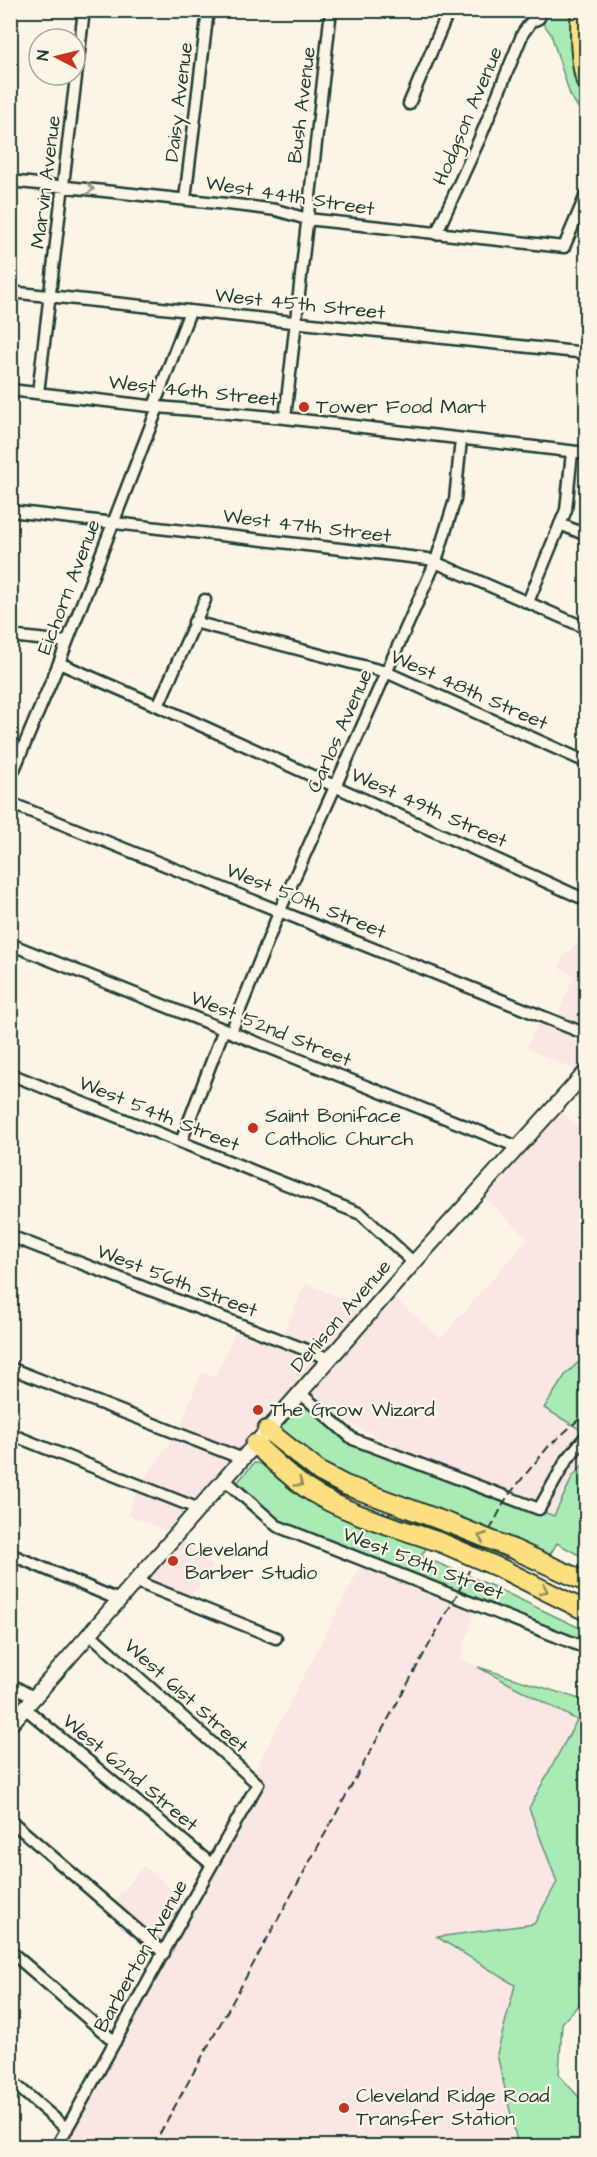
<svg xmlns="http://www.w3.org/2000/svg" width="597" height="2157" font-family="'Architects Daughter',sans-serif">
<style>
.built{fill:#fae6e4}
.green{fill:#a9ebb5;stroke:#649474;stroke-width:1.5}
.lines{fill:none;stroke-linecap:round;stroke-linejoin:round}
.street-casing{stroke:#1f3d34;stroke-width:15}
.secondary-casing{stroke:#1f3d34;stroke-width:18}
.highway-casing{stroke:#1f3d34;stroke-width:22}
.street{stroke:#fcf5e5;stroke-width:10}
.secondary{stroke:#fcf5e5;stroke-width:14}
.highway{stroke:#fddf80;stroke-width:18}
.rail{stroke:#1f3d34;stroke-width:2;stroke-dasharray:9 4.5;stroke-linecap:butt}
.highway-bridge-casing{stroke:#1f3d34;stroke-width:22;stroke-linecap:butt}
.highway-bridge{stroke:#fddf80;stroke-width:18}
.oneway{stroke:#8e998c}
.oneway2{stroke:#8e8e5a}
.poi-dot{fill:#c8321e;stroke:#fcf5e5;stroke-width:2}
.labels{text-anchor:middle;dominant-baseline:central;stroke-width:4.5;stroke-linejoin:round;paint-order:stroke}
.street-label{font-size:20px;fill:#1f3d34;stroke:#fcf5e5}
.poi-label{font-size:20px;fill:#1f3d34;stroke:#fcf5e5;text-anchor:start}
</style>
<rect width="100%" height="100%" fill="#fcf5e5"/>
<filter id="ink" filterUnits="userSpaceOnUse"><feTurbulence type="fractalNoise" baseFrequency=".0167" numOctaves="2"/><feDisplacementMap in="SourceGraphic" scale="12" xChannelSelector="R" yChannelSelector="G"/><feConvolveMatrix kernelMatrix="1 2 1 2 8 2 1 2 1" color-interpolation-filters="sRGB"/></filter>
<g filter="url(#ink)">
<path class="built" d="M 586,933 L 586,1072 L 584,1074 L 527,1048 L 542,1015 L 556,1020 L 574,975 L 559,968 L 563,958 Z
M 555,1106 L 586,1133 L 586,1462 L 573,1476 L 554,1516 L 453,1476 L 340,1418 L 300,1393 L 177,1535 L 214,1567 L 187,1602 L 135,1581 L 176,1534 L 127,1515 L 140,1484 L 177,1433 L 202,1372 L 215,1377 L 239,1324 L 280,1340 L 306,1283 L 371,1311 L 388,1293 L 441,1338 L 528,1238 L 477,1192 Z
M 364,1560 L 476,1604 L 461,1658 L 577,1720 L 529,1808 L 557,1882 L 534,1924 L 439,1937 L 515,1985 L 497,2054 L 518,2146 L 57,2146 L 164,1953 L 109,1906 L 144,1866 L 189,1905 L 258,1784 L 251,1778 Z"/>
<path class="green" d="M 543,11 L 581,11 L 586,82 L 586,120 L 570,95 L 551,34 L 539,18 Z
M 586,1355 L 586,1433 L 544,1408 L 566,1374 Z
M 300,1393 L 353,1439 L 554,1516 L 573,1476 L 586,1462 L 586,1559 L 557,1543 L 545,1563 L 363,1492 L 267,1430 Z
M 254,1463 L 267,1464 L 428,1545 L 421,1556 L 492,1586 L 586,1631 L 586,1644 L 276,1523 L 235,1485 Z
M 478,1667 L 586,1701 L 586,1997 L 562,2023 L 559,2075 L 586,2105 L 586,2146 L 518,2146 L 497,2054 L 515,1985 L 437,1937 L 534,1924 L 557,1882 L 529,1808 L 577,1720 Z"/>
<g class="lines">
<g class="street-casing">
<path id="street" d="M 409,104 L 449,10
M 10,181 L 245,206 L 276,210 L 307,219 L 564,247 L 586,195
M 185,199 L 208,10
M 436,234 L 480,138 L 523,33 L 531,22 L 539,18
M 10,292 L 586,353
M 10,390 L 158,407 L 285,418 L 586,453
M 38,393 L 84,10
M 154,406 L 190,311
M 285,418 L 331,10
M 10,511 L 428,559 L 586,628
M 560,524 L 586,535
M 528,602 L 566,510 L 572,452
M 194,622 L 386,672 L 586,762
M 10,636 L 67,642
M 59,663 L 158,706 L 586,900
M 158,706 L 205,600
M 10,779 L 59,663 L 158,407
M 10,803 L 586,1034
M 10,944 L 518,1147
M 231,1032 L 280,910 L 436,561 L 455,500 L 461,439
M 10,1074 L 361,1214 L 414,1263
M 181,1142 L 224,1029
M 10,1236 L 330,1359
M 10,1368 L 243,1459
M 300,1393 L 353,1439 L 539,1509 L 566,1461 L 586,1436
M 10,1434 L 199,1509
M 225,1480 L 277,1526 L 586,1648
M 10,1554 L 119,1600
M 135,1581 L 276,1638
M 10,1684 L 35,1698
M 26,1709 L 211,1864
M 10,1820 L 164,1953
M 10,1951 L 115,2042
M 10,2080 L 67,2129
M 57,2146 C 125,2026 188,1903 258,1784 L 90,1634"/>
</g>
<g class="secondary-casing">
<path id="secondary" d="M 10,1725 L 409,1268 L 586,1072"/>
</g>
<g class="highway-casing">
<path id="highway" d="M 581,10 C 579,35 579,58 586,82
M 267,1430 L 320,1472 L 345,1485 L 451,1524
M 255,1444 C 274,1461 291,1479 312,1492 C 347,1514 402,1529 442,1543
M 513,1549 L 586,1582
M 502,1569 L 586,1611"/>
</g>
<use href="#street" class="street"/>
<use href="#secondary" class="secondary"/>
<use href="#highway" class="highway"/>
<path class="rail" d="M 153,2146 L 456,1596 L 507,1497 L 548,1447 L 586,1413"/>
<g class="highway-bridge-casing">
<path id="highway-bridge" d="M 451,1524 L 513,1549
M 442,1543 L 502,1569"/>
</g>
<use href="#highway-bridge" class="highway-bridge"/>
</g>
<defs><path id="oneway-chevron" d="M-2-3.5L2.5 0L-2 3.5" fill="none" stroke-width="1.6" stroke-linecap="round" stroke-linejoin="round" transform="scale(1.5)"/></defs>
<use class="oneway" href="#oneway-chevron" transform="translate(90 189) rotate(6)"/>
<g class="oneway2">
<use href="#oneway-chevron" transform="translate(299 1483) rotate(37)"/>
<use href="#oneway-chevron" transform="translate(482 1537) rotate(-158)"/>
<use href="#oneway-chevron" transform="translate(544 1590) rotate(26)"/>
</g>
</g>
<g class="poi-dot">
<circle cx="304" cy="407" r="6"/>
<circle cx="253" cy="1128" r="6"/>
<circle cx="258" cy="1410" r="6"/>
<circle cx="173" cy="1561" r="6"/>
<circle cx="344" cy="2108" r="6"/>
</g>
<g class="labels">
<g class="street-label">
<text transform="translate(179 102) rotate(-83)">Daisy Avenue</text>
<text transform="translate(302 105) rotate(-83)">Bush Avenue</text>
<text transform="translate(468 116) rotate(-67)">Hodgson Avenue</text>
<text transform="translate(46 182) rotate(-83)">Marvin Avenue</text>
<text transform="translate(290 196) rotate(9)">West 44th Street</text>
<text transform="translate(300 304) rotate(6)">West 45th Street</text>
<text transform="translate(193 391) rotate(6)">West 46th Street</text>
<text transform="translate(307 526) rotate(7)">West 47th Street</text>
<text transform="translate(69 587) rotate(-69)">Eichorn Avenue</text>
<text transform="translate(469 690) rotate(24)">West 48th Street</text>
<text transform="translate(340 731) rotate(-66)">Carlos Avenue</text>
<text transform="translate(429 808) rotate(24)">West 49th Street</text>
<text transform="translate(306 901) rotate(22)">West 50th Street</text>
<text transform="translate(271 1029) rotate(22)">West 52nd Street</text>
<text transform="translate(159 1114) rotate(22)">West 54th Street</text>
<text transform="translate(177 1281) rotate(21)">West 56th Street</text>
<text transform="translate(341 1316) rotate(-49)">Denison Avenue</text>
<text transform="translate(423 1564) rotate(21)">West 58th Street</text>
<text transform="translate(186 1696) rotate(42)">West 61st Street</text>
<text transform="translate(130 1773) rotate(40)">West 62nd Street</text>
<text transform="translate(141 1956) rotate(-61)">Barberton Avenue</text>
</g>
<g class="poi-label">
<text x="316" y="407">Tower Food Mart</text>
<text x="265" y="1116">Saint Boniface<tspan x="265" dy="23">Catholic Church</tspan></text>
<text x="270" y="1410">The Grow Wizard</text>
<text x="185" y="1550">Cleveland<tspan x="185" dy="23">Barber Studio</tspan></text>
<text x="356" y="2096">Cleveland Ridge Road<tspan x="356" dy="23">Transfer Station</tspan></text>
</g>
</g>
<rect width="597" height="2157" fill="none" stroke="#fcf5e5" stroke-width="36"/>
<rect x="18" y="18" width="561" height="2121" fill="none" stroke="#1f3d34" stroke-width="2" filter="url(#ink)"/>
<g transform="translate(57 57) rotate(277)"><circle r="28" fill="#fcf5e5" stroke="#a4ab9e" stroke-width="1.5"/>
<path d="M0-4.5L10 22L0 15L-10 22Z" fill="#c8321e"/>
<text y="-9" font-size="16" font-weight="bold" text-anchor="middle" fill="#1f3d34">N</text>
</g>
</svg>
